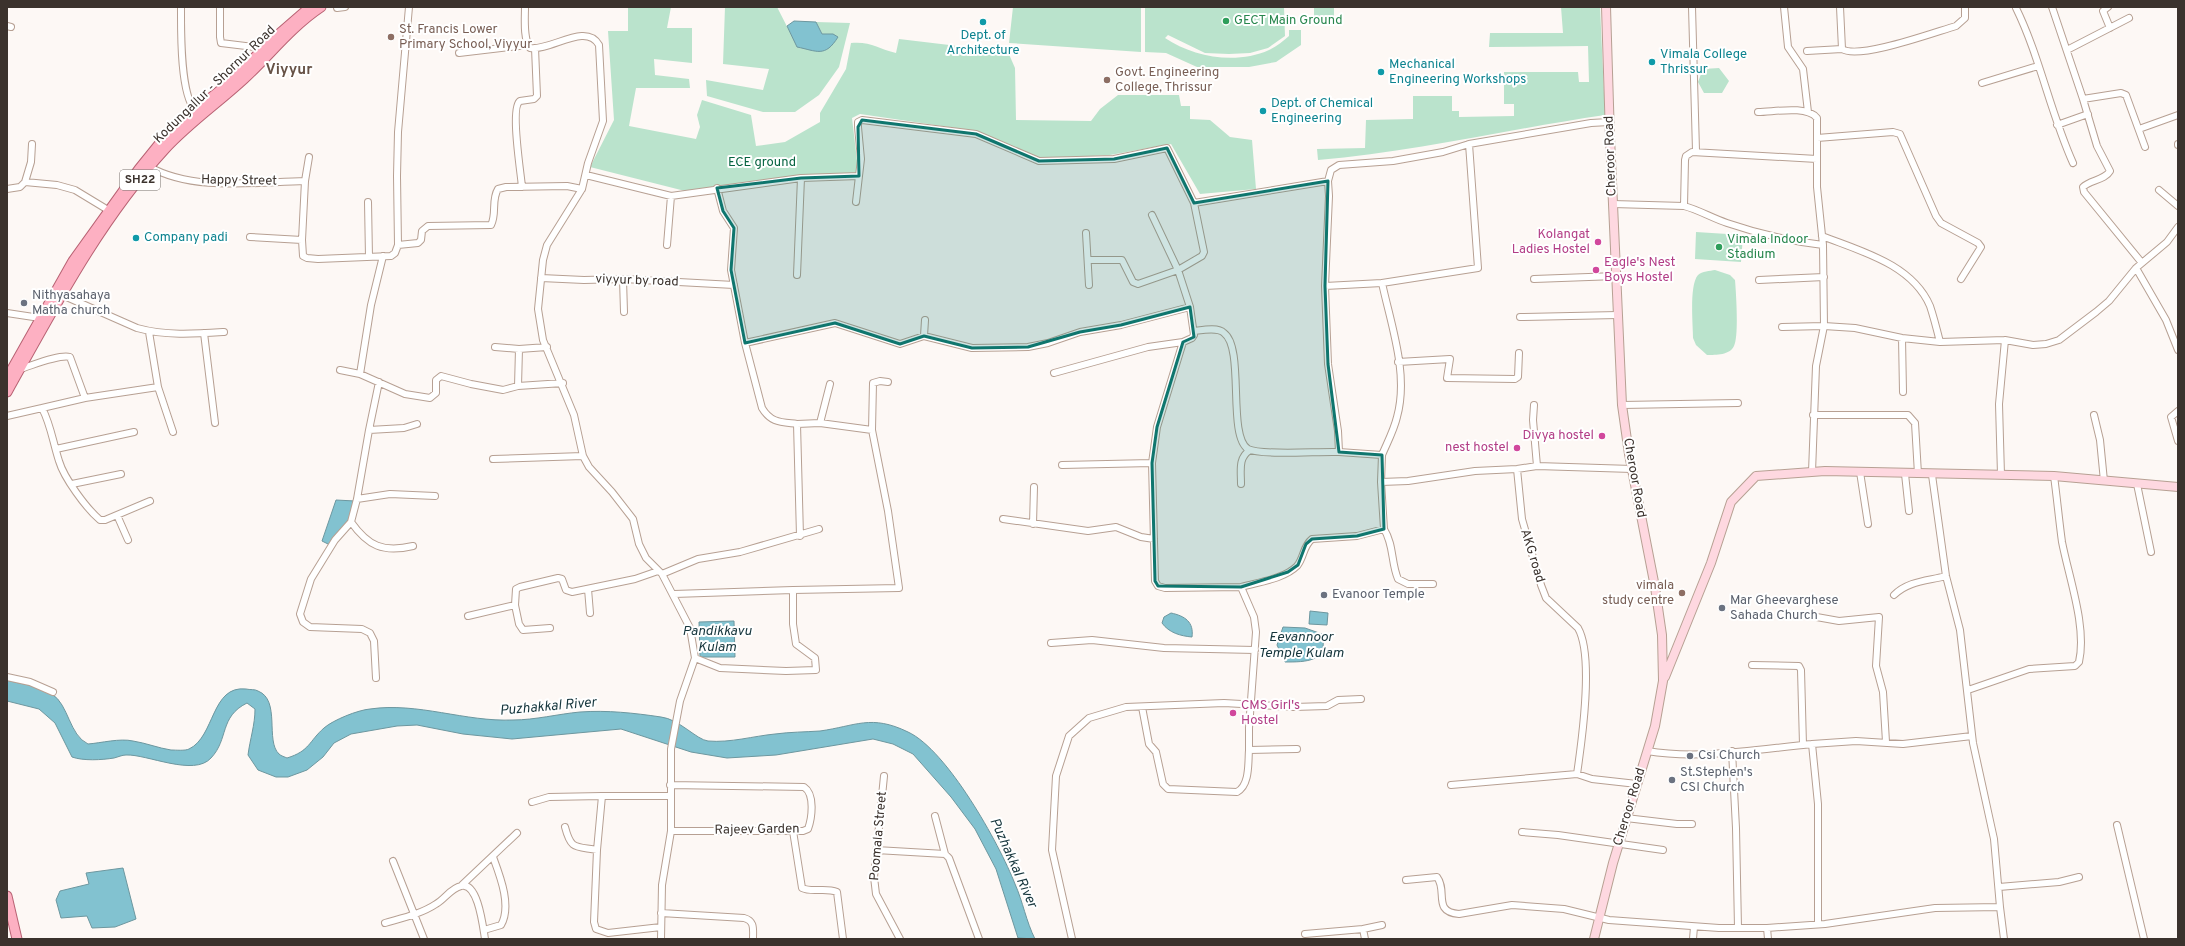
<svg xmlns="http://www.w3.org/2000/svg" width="2185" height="946" font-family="Overpass,sans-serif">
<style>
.green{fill:#bae3cc}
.water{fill:#82c2d0;stroke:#6d979f}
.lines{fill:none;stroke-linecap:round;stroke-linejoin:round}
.minor-casing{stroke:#b7a093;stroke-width:8}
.secondary-casing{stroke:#b7a093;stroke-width:10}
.primary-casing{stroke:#b86273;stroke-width:11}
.minor{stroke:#fff;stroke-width:6}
.secondary{stroke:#fed8e0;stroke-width:8}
.primary{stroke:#fdb0c2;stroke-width:9}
.marked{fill:#0f766e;fill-opacity:0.2;stroke:#0f766e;stroke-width:3;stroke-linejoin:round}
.leisure-dot{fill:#2e9e5b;stroke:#fff;stroke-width:1.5}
.culture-dot{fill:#0f9aa8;stroke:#fff;stroke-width:1.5}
.education-dot{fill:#8d6e63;stroke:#fff;stroke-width:1.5}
.hotel-dot{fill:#d1479c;stroke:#fff;stroke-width:1.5}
.worship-dot{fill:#6b7280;stroke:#fff;stroke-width:1.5}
.labels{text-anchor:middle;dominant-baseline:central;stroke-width:4;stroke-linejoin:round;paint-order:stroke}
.shield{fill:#fff;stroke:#76706c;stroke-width:1}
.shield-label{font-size:12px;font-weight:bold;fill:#3b322d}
.leisure-label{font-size:13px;fill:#27864d;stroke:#fff;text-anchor:start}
.education-label{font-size:13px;fill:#785e54;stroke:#fff;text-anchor:start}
.culture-label{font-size:13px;fill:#0d838f;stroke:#fff;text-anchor:start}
.street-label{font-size:13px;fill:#3b322d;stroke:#fff}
.park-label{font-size:13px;fill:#056340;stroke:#fff}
.hotel-label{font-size:13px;fill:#b23c85;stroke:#fff;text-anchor:end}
.worship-label{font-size:13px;fill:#5b616d;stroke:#fff;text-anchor:start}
.water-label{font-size:14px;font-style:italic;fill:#16363d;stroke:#fff}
.quarter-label{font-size:15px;font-weight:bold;fill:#675246;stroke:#fff}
</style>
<rect width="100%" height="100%" fill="#fdf8f5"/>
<path class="green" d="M 628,7 L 671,7 L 667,28 L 692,28 L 692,63 L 654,59 L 655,75 L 689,79 L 690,88 L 636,88 L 629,126 L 696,139 L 700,127 L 697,115 L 702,100 L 751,115 L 756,146 L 785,142 L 820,122 L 820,113 L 846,69 L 851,43 C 870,41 879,49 896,53 L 899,39 L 1008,52 L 1015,68 L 1016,120 L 1091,121 L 1100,109 L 1118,95 L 1179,95 L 1181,106 L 1190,106 L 1190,119 L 1210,120 L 1230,137 L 1252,140 L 1256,189 L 1200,194 L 1171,144 L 1110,155 L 1040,159 L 976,131 L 860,114 L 852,118 L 858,169 L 855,174 L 790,177 L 685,191 L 590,167 L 614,120 L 608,31 L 628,31 Z
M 725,7 L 777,7 L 797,46 L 833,34 L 822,34 L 816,22 L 850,23 L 839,67 L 819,95 L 795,112 L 763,112 L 707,96 L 706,80 L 763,90 L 769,69 L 723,64 Z
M 1013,7 L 1141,7 L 1141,52 L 1009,43 Z
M 1145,7 L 1284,7 L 1285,36 L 1268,48 L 1250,53 L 1229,54 L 1205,53 L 1168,35 L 1165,38 C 1193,57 1236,65 1269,50 C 1276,47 1283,41 1289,36 L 1289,30 L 1301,30 L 1301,45 L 1276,62 L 1249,67 L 1197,67 L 1166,53 L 1145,52 Z
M 1314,7 L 1334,7 L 1334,20 L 1314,20 Z
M 1561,7 L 1600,7 L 1605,115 C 1509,129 1414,152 1318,160 L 1317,149 L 1365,148 L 1366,120 L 1413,119 L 1413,96 L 1452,96 L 1452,111 L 1459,111 L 1459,117 L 1514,116 L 1514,104 L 1504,104 L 1504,72 L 1578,72 L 1579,82 L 1589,82 L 1588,46 L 1489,47 L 1490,33 L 1563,33 Z
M 1719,68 L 1729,81 L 1722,93 L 1704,93 L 1698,82 L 1703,69 Z
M 1696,232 L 1743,235 L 1741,262 L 1695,259 Z
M 1715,270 L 1730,275 L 1735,280 C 1736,292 1739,336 1734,346 C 1730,355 1716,355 1707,355 L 1696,345 L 1693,338 C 1693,325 1689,285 1698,275 C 1702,271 1710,271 1715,270 Z"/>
<path class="water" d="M 794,21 L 816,22 L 822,34 L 833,34 L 838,37 C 825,58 817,51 797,47 L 787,26 Z
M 336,500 L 355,501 L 349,520 L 330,545 L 322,541 Z
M 1310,611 L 1328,613 L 1327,625 L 1309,624 Z
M 1171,613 C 1185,616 1194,622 1192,637 C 1181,636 1169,633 1162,623 L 1164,617 Z
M 734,621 L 735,657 L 700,657 L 699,622 Z
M 1283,627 L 1305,628 L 1322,634 C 1329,662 1306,662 1285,662 L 1277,645 Z
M 7,680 C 22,685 38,684 52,694 C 69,705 69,735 88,744 C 101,743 120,738 133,741 C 146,743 158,748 171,750 C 176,750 185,751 189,749 C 215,737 211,685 246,689 C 250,690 255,689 258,691 C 281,700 265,741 279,754 C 281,756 285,757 287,758 C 310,751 309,741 324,728 C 333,720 358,710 370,709 C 418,702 465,722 513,720 C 535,720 558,714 580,712 C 607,710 634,713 661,717 C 679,719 697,740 708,741 C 730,743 754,736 775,734 C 790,732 805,732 820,731 C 856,726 871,714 908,732 C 947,750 999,843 1015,884 C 1023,902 1026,921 1035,939 L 1018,938 L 996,869 L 975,829 L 951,797 L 913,754 L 893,744 L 873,739 L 776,755 L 727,758 L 691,752 L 621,729 L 512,739 L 463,734 L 417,725 L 397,726 L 351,734 L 334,743 L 323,757 L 307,770 L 288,777 L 276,777 L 258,770 L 248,755 C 250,739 255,725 255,709 L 247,703 C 219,717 229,739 211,758 C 194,777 147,754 126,755 C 122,755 118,757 114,758 C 102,760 83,761 72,757 L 55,723 L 39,709 L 7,701 Z
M 123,868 L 136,919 L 115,927 L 92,928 L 87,916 L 61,918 L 56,900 L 60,891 L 89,884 L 86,873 Z"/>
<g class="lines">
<g class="minor-casing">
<path id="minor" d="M 181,7 C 181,30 180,94 195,110
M 220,7 L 220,37 L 221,43 L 263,48
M 525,7 C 525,18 523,39 530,48 C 551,51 586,22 599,45 L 603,121 L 588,163 L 582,189 L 547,245 L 543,260 L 538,309 L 543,340 L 574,415 L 583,456 L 589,467 L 612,492 L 633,519 L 639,544 L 646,558 L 662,574 L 690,628 L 695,658 L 680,701 L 671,749 L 671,831 L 662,885 L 661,939
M 1692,7 L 1696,151
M 1784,7 L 1788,47 L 1803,69 L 1808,112
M 1840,7 L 1842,49
M 2052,7 L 2083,99 L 2121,93 L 2126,95 L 2145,147
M 2108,7 L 2103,11 L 2110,28
M 337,8 L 345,7
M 2016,8 C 2040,57 2050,112 2073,163
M 7,26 L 11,27
M 2067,50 L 2129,18
M 1807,51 L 1842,49 C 1859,60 1935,32 1956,26 L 1965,18 L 1965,7
M 459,53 L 528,45
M 1982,83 L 2038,66
M 2083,99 L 2097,146 L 2110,171 C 2105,180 2090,180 2083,187 L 2084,192 L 2142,263
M 1758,112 C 1774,112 1806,105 1817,118 L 1817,187 L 1823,245 L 1824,326 L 1816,366 L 1812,472
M 2057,125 L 2088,114
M 2139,129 L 2178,115
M 1817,138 L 1893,132 L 1900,134 L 1936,216 L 1941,223 L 1978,243 L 1981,247 L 1961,279
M 2178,144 L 2178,145
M 148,166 C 193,192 255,182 305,181 L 309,157
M 586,175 L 671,196 L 801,178 L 859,176 L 861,159 L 858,127 L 858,122 L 862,120 L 976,134 L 1039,161 L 1114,159 L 1167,148 L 1194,203 L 1328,181
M 305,181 L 302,240 L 303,256 L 307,258 L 318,259 L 391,256 L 395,253 L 398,245 L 397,176 L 398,132 L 409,7
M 25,182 L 31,162 L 32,144
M 522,187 C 521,174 510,107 520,101 L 534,99 L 537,96 L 535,48
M 717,188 L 723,211 L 734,228 L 731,270 L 745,343 L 762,408 C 771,423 781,422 797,424
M 7,189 L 20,187 L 25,182 L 57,185 L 75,190 L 108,210
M 2159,190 L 2178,206
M 368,202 L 369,257
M 856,202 L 859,176
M 1194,203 L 1204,252 L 1202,256 L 1178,270 L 1190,307 L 1194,335 L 1192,338 L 1183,342 L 1157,427 L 1152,463 L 1155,581 L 1158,586 L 1165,588 L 1241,587
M 1613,204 L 1684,206 L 1685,160 L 1686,156 L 1692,152 L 1817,159
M 1684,206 C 1699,210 1712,218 1727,223 C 1759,234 1790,241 1823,245
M 1086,233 L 1089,285
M 1822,236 C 1860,251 1912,264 1930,306 C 1934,318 1937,330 1940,342
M 250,237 L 302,240
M 398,245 L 418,243 L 421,240 L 422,231 L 428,226 L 491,225 C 497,214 491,200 498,189 L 506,187 L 567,186 L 582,189
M 667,245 L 671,196
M 1088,260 L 1122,260 L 1133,282 L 1138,284 L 1178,270 L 1152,215
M 2136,268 L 2166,320 L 2178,350
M 797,275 L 801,178
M 541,278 L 584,280 L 623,279 L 734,285
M 623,279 L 624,312
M 1534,279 L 1616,276
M 1759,280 L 1824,277
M 1382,283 C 1391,325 1409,374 1397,417 C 1394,430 1387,443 1382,455
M 1325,286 L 1382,283 L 1478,268 L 1469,144
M 62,295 L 137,328 C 166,336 194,334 224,332
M 7,313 L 40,318
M 1520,317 L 1618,315
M 925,320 L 924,336 L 972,348 L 1028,347 L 1048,343 L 1080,332 L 1121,325 L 1190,307
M 1782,327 L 1824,326 L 1855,328 L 1902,338 L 1940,342 L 2005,340 L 2033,345 L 2046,344 L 2059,340 L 2096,312 L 2109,301 L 2136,268 L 2167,242 L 2178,227
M 1195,331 C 1203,330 1218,327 1224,333 C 1245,348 1227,436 1248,449 C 1262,456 1320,451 1339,452
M 149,332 L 158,387 L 173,432
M 204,333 L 215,423
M 1902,338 L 1903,392
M 745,343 L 835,323 L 900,344 L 924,336
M 495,347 L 519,349 L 547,347
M 1398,362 L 1450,359 L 1447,378 L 1515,379 L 1518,377 L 1519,353
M 20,369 C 31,366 59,354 70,357 L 85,398 L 158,387
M 340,370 L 360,374 L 405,394 L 430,398 L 436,393 L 436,380 L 441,376 L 471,384 L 503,390 L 518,386 L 563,383
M 1054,373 L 1148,347 L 1183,342
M 360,374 L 371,305 L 383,256
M 518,386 L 519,349
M 1534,405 L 1533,420 L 1537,466
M 1622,405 L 1738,403
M 42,408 L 85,398
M 2178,411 L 2171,417 L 2178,441
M 1813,415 L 1908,415 L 1915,423 L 1918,474
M 2094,415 L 2100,440 L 2104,481
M 7,416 L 42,408 C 51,425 53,443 59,461 C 64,478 86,508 100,520 L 105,520 L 150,501
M 820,423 L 830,384
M 369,430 L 379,382
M 56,449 L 134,432
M 493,459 L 583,456
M 1062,465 L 1152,463
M 1517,469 L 1522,519 L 1541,585 L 1546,598 L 1578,628 C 1594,656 1582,740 1577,774
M 1860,472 L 1868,524
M 1905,474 L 1909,511
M 1932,475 L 1946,576 L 1960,630 L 1973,743 L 1994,839 L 2000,907
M 2001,475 L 1999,404 L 2005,340
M 1381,482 L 1382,455 L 1339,452 L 1338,431 L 1328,364 L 1325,286 L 1329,196 L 1328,181 L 1331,170 L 1339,165 L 1393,161 L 1443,152 L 1469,144 L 1591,123 L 1609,122
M 72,484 L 121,474
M 1241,484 C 1241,470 1238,458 1250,450
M 2137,484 L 2151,552
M 357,499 L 390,494 L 435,496
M 117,515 L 128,540
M 1003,519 L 1088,531 L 1116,527 L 1141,537 L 1154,539
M 351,522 C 368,546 383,553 413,546
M 1033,524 L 1034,487
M 1384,529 C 1394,545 1391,563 1398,579 L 1408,584 L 1433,584
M 800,536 L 797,424 L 820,423 L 872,430 L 873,383 L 880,381 L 888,382
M 662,574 L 698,559 L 740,552 L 819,529
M 588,589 L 590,613
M 674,594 L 793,590
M 1894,595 C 1908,581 1927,581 1946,576
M 515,605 L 516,589 L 520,587 L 558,578 L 562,579 L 566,590 L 572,592 L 635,579 L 658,571
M 468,616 L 515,605 L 519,624 L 523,630 L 550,628
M 1811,616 L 1839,621 L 1879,617 L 1876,666 L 1883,692 L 1886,742
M 1051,643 L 1092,640 L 1164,648 L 1255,650
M 695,658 L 720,668 L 786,671 L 816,670 L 815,658 L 796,644 L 793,624 L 793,590 L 899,588 L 888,511 L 872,430
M 1752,665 L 1799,666 L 1801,670 L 1803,745
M 7,677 L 30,682 L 53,692
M 376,678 L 374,641 L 370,633 L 362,629 L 310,627 L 303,622 L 300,614 L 311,579 L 335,540 L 351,522 L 357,499 L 369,430 L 404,428 L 417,424
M 1968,690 L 2029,669 L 2075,666 L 2079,662 C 2087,627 2069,578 2062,542 C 2059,520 2057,498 2054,476
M 1142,707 L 1149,744 L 1156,752 L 1163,784 L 1168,789 L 1237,792 C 1250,785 1248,763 1249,750 L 1297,749
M 1249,750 L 1249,728 L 1256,632 L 1254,617 L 1241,587 C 1259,582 1284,579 1297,566 C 1304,558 1303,546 1312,539 L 1357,536 L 1384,529 L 1381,482 L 1408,481 L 1475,471 L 1517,469 L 1537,466 L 1632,469
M 1647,751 C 1700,760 1759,749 1812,744
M 1732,751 L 1736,828 L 1738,928
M 884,776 L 874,877 L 876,894 L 900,939
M 670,785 L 804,787 C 815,794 812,818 808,829 L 803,831 L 671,831
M 1451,785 L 1577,774 L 1592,779 L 1637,784
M 532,802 L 549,797 L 602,796
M 935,816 L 945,854
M 1626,818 L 1677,824 L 1692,824
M 2117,825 L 2144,939
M 565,827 C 571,850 575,846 597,850
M 793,831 L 802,888 C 812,893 825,887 837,892 L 843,939
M 1522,832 L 1558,835 L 1663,850
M 876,850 L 945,854 L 949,858 L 979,939
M 393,861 L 424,939
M 1406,880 L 1437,877 C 1448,891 1432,912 1459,914 L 1512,905 L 1564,909 L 1609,920 L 1719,928 L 1767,928 L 1825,924 L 1935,908 L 2000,907 L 2004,939
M 462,885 L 517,833
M 1999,887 L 2059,882 L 2079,877
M 661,913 L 744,918 C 755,921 753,929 753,939
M 385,923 C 402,918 421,914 436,904 C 445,899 451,888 461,886 C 478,881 483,927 485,939
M 1818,924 L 1818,804 L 1812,744 L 1856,741 L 1903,744 L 1972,736
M 661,927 L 608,933 L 596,929 L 594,922 L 597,850 L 602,796 L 671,796
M 1767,928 L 1768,939
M 484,930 L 501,925 C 512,906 500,876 493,857
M 1305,934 L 1363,929
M 1072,939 L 1052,850 L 1056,776 L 1069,736 L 1089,718 L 1126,707 L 1224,703 L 1294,707 L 1327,706 L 1338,700 L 1361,699
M 1365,939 L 1363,929 L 1382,925
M 1693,939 L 1694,927"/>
</g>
<g class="secondary-casing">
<path id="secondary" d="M 1665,677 L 1711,563 L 1731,502 L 1756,476 L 1825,471 L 2054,476 L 2178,487
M 1594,939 L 1613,863 L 1655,726 L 1663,681 L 1662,635 L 1655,587 L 1629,454 L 1622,405 L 1610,137 L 1606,7"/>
</g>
<g class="primary-casing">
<path id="primary" d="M 7,378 L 73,261 L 139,169 L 160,143 L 189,115 L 228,84 L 271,41 L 309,8
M 7,392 C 54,308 99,221 165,149 C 189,123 218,103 244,79 C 270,55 291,27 321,7
M 7,896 L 17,939"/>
</g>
<use href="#minor" class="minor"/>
<use href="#secondary" class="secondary"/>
<use href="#primary" class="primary"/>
</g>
<path class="marked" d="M 862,120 L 976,134 L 1039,161 L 1114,159 L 1167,148 L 1194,203 L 1328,181 L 1325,286 L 1328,364 L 1339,452 L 1382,455 L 1384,529 L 1357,536 L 1312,539 L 1306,544 L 1298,565 L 1288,572 L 1241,587 L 1158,586 L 1155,581 L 1152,463 L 1157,427 L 1183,342 L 1194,337 L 1190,307 L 1121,325 L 1080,332 L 1028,347 L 972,348 L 924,336 L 900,344 L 835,323 L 745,343 L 731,270 L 734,228 L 723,211 L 717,188 L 801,178 L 859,176 L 858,127 Z"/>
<g class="leisure-dot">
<circle cx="1226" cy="21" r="4"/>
<circle cx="1719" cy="247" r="4"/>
</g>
<g class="culture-dot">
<circle cx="983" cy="22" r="4"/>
<circle cx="1652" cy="62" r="4"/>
<circle cx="1381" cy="72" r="4"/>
<circle cx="1263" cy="111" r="4"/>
<circle cx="136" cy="238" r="4"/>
</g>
<g class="education-dot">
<circle cx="391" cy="37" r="4"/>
<circle cx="1107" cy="80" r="4"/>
<circle cx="1682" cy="593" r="4"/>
</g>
<g class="hotel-dot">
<circle cx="1598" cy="242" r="4"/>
<circle cx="1596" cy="270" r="4"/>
<circle cx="1602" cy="436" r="4"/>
<circle cx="1517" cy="448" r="4"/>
<circle cx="1233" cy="713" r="4"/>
</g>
<g class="worship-dot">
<circle cx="24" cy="303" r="4"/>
<circle cx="1324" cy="595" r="4"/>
<circle cx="1722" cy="608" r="4"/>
<circle cx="1690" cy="756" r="4"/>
<circle cx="1672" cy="780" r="4"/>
</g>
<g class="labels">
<rect class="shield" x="120" y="170" width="40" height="20" rx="3"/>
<g class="shield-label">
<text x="140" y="180">SH22</text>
</g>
<g class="leisure-label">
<text x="1234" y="21">GECT Main Ground</text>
<text x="1727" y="240">Vimala Indoor<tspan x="1727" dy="15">Stadium</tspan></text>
</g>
<g class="education-label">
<text x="399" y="30">St. Francis Lower<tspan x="399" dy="15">Primary School, Viyyur</tspan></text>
<text x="1115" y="73">Govt. Engineering<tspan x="1115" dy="15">College, Thrissur</tspan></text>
<text x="1674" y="586" text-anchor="end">vimala<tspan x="1674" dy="15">study centre</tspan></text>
</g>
<g class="culture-label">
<text x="983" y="36" text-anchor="middle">Dept. of<tspan x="983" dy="15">Architecture</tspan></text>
<text x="1660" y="55">Vimala College<tspan x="1660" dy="15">Thrissur</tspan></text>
<text x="1389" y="65">Mechanical<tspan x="1389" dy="15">Engineering Workshops</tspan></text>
<text x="1271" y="104">Dept. of Chemical<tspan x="1271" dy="15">Engineering</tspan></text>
<text x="144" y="238">Company padi</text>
</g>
<g class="street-label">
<text transform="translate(215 85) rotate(-44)">Kodungallur - Shornur Road</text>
<text transform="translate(1611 156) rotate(-92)">Cheroor Road</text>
<text transform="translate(239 181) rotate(1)">Happy Street</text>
<text transform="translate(637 281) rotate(2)">viyyur by road</text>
<text transform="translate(1634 478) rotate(80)">Cheroor Road</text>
<text transform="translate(1532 556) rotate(73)">AKG road</text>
<text transform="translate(1630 807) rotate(-73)">Cheroor Road</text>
<text transform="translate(757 830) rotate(-1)">Rajeev Garden</text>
<text transform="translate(879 836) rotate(-85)">Poomala Street</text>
</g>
<g class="park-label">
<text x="762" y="163">ECE ground</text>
</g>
<g class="hotel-label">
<text x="1590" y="235">Kolangat<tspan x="1590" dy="15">Ladies Hostel</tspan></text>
<text x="1604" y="263" text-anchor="start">Eagle's Nest<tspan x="1604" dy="15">Boys Hostel</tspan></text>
<text x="1594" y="436">Divya hostel</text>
<text x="1509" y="448">nest hostel</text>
<text x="1241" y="706" text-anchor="start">CMS Girl's<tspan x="1241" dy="15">Hostel</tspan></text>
</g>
<g class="worship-label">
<text x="32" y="296">Nithyasahaya<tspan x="32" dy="15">Matha church</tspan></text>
<text x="1332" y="595">Evanoor Temple</text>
<text x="1730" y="601">Mar Gheevarghese<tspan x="1730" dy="15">Sahada Church</tspan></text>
<text x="1698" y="756">Csi Church</text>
<text x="1680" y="773">St.Stephen's<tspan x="1680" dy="15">CSI Church</tspan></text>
</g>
<g class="water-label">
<text x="717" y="631">Pandikkavu<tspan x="717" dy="16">Kulam</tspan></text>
<text x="1301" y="637">Eevannoor<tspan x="1301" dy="16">Temple Kulam</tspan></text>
<text transform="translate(548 707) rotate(-5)">Puzhakkal River</text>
<text transform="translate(1013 863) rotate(66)">Puzhakkal River</text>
</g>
<g class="quarter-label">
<text x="289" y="70">Viyyur</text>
</g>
</g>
<rect width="2185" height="946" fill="none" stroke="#3b322d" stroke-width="16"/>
</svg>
